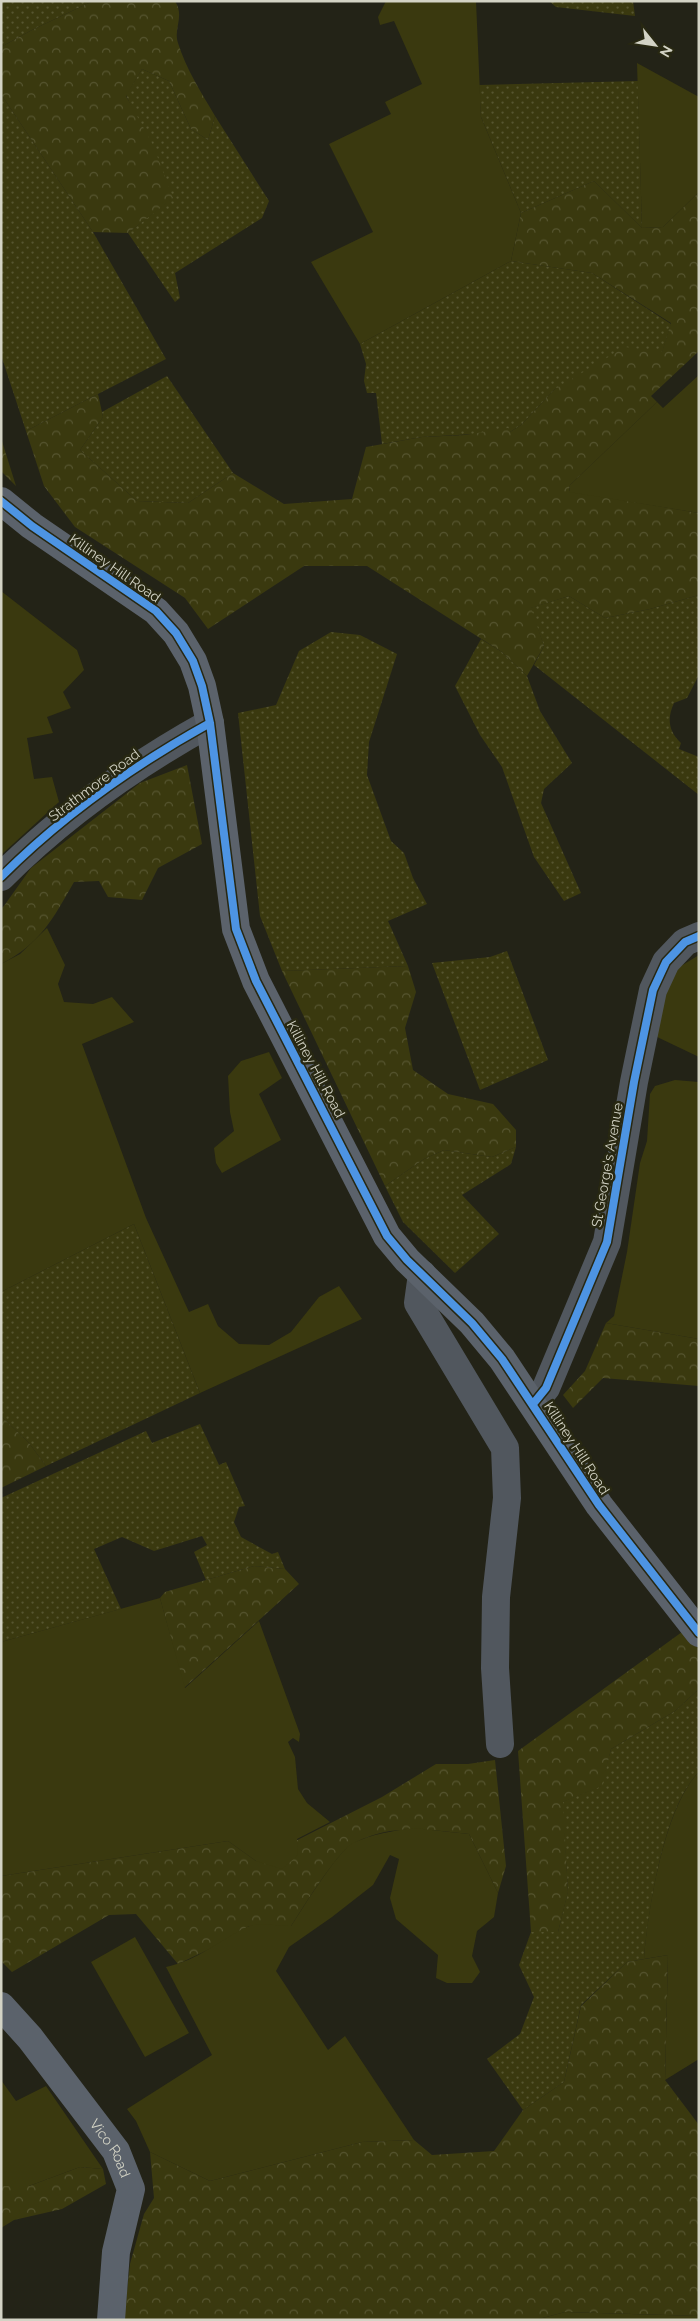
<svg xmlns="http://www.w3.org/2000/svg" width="700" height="2321" font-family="Raleway,sans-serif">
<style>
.grass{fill:url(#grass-dots)}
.forest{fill:url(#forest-crowns)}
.garden{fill:#3a390f}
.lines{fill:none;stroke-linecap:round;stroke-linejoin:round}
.minor{stroke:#51575e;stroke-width:28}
.tertiary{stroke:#51575e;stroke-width:28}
.secondary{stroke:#5b626b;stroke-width:28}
.cycleway-casing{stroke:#282812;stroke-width:11}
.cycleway{stroke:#4d94e3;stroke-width:8}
.labels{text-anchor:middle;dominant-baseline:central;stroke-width:5;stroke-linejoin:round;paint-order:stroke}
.street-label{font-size:14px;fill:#d3d3c5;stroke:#282812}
</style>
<defs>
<pattern id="grass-dots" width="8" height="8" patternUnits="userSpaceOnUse" patternTransform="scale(1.25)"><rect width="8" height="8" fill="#3a390f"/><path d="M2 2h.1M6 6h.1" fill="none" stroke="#565530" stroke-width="1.8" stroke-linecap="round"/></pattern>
<pattern id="forest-crowns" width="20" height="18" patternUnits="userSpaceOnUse" patternTransform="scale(1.25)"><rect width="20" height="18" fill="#3a390f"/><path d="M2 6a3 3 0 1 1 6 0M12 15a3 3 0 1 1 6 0" fill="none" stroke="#565530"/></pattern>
</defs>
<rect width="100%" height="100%" fill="#232317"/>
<path class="grass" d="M 1,1 L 93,1 L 32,30 L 1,47 Z
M 549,1 L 633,1 L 635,16 L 556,7 Z
M 142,69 L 169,81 L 191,129 L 208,140 L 215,116 L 269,201 L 262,218 L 175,273 L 180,298 L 175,302 L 128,233 L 172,198 L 126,95 Z
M 638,81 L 642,228 L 594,181 L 521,213 L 481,117 L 479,85 Z
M 1,94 L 93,232 L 166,359 L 26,431 L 1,355 Z
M 511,261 L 592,273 L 671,324 L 662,353 L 555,389 L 521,425 L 510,432 L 422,437 L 382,444 L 376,393 L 367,393 L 364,381 L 366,364 L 360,344 Z
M 167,376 L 233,473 L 188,503 L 137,501 L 80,450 L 103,417 L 102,412 Z
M 699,595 L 699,675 L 687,698 L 674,703 C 667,718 668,731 681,743 L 679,749 L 699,757 L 699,795 L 534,665 L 544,646 L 530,608 L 569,596 L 605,618 L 650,609 Z
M 331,632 L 360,635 L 397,654 L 369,742 L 367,775 L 391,841 L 404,853 L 413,878 L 427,904 L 388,921 L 408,966 L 282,971 L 260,916 L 238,713 L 276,705 L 299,651 Z
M 481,639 L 502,652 L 527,676 L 540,711 L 572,763 L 544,789 L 541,803 L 581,893 L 564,901 L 534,857 L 502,767 L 480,735 L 455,686 Z
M 507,951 L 548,1060 L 480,1090 L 432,963 L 490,957 Z
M 516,1147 L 511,1164 L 462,1195 L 499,1234 L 455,1273 L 403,1222 L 385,1186 L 424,1159 L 444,1150 L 492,1157 Z
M 134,1224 L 200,1393 L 46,1466 L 29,1443 L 1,1416 L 1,1292 Z
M 200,1424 L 219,1465 L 226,1462 L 245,1506 L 239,1507 L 234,1522 L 241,1537 L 272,1554 L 278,1552 L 285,1569 L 254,1566 L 206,1580 L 194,1552 L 207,1545 L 202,1536 L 154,1551 L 122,1537 L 94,1549 L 121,1609 L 1,1642 L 1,1498 L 146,1431 L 152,1443 Z
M 699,1689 L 699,1772 C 663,1808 649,1909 644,1959 L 627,1962 L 581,2005 L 564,2082 L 523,2110 L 487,2059 L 520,2034 L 534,1997 L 519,1965 L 531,1932 L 558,1932 L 568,1891 L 562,1802 L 601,1786 L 611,1749 L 675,1711 Z"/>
<path class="forest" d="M 93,1 L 175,1 C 185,17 173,28 178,43 C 186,69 201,92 215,116 L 208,140 L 191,129 L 169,81 L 142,69 L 126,96 L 153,145 L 173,198 L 128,233 L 93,232 L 1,94 L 1,47 L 32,30 Z
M 594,181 L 642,228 L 663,227 L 699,192 L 699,351 L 651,396 L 657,402 L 570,485 L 569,491 L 699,513 L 699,595 L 650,609 L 605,618 L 569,596 L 531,608 L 544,646 L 527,676 L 502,652 L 367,566 L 304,566 L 208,629 L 185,598 L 75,527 L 44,486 L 26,431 L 98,394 L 103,417 L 80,450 L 137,501 L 188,503 L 233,473 L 284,504 L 352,499 L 366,447 L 422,437 L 465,435 L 508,428 L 510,432 L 521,425 L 555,389 L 625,347 L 662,352 L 671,323 L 592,273 L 511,261 L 521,213 Z
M 1,438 L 16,486 L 1,471 Z
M 187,765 L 202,844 L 158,868 L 142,900 L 108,897 L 99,881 L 74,882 C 53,919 40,944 1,964 L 1,910 L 31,868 L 140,783 Z
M 408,966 L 416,992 L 405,1028 L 413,1070 L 448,1094 L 493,1104 L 516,1130 L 516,1147 L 492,1157 L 444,1150 L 424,1159 L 385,1186 L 282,971 Z
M 606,1323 L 699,1339 L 699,1386 L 603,1378 L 573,1408 L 563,1395 L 585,1371 Z
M 1,1416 L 29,1443 L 46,1466 L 1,1488 Z
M 254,1566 L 285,1569 L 299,1584 L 184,1688 L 160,1598 L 165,1592 Z
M 682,1632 L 699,1649 L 699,1689 L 675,1711 L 611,1749 L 602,1786 L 563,1802 L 568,1892 L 558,1932 L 531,1932 L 518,1751 Z
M 495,1760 L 506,1866 L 498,1893 L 469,1834 C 430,1830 389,1823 353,1844 C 336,1853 303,1908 291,1926 L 249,1926 L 216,1946 L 178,1964 L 136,1914 L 109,1915 L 12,1972 L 1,1961 L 1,1876 L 228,1841 L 256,1861 L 382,1797 L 436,1764 L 468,1764 Z
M 668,1955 L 665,2080 L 699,2125 L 699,2316 L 565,2312 L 535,2320 L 124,2320 L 130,2264 L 144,2214 L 154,2198 L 150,2152 L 210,2181 L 362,2142 L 414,2140 L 432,2155 L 494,2151 L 523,2110 L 564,2082 L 581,2006 L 627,1962 Z
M 80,2167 L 103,2169 L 106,2184 L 62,2209 L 14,2220 L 1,2228 L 1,2186 L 29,2186 Z"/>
<path class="garden" d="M 386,1 L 476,1 L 481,117 L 521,213 L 511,261 L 360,344 L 311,262 L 373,232 L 329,144 L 391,114 L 385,102 L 422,84 L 394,21 L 380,25 L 378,17 Z
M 637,63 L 699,97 L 699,192 L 663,227 L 642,228 Z
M 699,375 L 699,513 L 569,492 L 570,485 L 657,402 L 663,408 Z
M 1,591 L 77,650 L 84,670 L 63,692 L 71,708 L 47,717 L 53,733 L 27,738 L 34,779 L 52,777 L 59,802 L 1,855 Z
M 47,928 L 65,965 L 58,984 L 64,1002 L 93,1004 L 112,997 L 134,1022 L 82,1044 L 146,1218 L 189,1312 L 208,1304 L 218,1326 L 239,1344 L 269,1345 L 291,1332 L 319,1297 L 339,1286 L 362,1319 L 200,1393 L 134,1224 L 1,1292 L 1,964 L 20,954 Z
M 699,955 L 699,1057 L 655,1036 L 668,981 L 676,969 Z
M 269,1052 L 282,1078 L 259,1094 L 281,1140 L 222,1173 L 216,1163 L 214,1148 L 234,1131 L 230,1112 L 228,1076 L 241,1061 Z
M 675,1080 L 699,1082 L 699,1339 L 606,1323 L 614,1316 L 627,1252 L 640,1163 L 647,1141 L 650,1094 L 655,1086 Z
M 160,1598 L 185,1688 L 259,1621 L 300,1734 L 299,1742 L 293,1738 L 288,1742 L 295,1757 L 298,1789 L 307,1803 L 330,1822 L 297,1839 L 298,1855 L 282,1869 L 256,1861 L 228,1841 L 1,1876 L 1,1642 Z
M 699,1772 L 699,2059 L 665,2080 L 668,1955 L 644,1959 C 648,1910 664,1807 699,1772 Z
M 413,1828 L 469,1834 L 498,1893 L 494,1917 L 477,1931 L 472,1956 L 480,1972 L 472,1983 L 447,1983 L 436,1978 L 438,1955 L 396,1919 L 390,1898 L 399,1859 L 390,1855 L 373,1885 L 332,1917 L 289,1947 L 276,1971 L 328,2050 L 345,2036 L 414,2140 L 362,2142 L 210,2181 L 150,2152 L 136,2121 L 127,2109 L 212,2055 L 166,1967 C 199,1960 219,1940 247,1927 C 258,1922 279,1926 291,1926 C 303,1908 337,1852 353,1843 C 372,1834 393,1831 413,1828 Z
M 135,1937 L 189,2033 L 145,2057 L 91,1962 Z
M 1,2080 L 16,2101 L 46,2086 L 103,2169 L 80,2167 L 29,2186 L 1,2186 Z
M 565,2312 L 699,2316 L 699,2319 L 535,2320 Z"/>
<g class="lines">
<path class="minor" d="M 422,1274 L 418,1303 L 505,1448 L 507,1498 L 496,1597 L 495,1668 L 500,1744
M 533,1404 L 546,1388 L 607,1242 L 634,1082 L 653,990 L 666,962 L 685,942 L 699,936"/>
<path class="tertiary" d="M 1,877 C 61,817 136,764 210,723"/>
<g class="secondary">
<path d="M 1,501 L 32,526 L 156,611 L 176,633 L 193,661 L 202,686 L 210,723 L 236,929 L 256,981 L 387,1236 L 407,1260 L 472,1323 L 502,1359 L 599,1505 L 699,1633"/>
<path id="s1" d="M 1,2006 L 30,2038 L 116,2151 L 131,2189 L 116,2252 L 111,2320"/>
</g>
<g class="cycleway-casing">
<path id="cycleway" d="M 1,501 L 32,526 L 156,611 L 176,633 L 193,661 L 202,686 L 210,723 L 236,929 L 256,981 L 387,1236 L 407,1260 L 472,1323 L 502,1359 L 599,1505 L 699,1633
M 1,877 C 61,817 136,764 210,723
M 533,1404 L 546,1388 L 607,1242 L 634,1082 L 653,990 L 666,962 L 685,942 L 699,936"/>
</g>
<use href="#cycleway" class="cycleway"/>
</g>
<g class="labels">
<g class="street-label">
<text transform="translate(115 568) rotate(35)">Killiney Hill Road</text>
<text transform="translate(94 785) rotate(-37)">Strathmore Road</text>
<text transform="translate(316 1069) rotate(62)">Killiney Hill Road</text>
<text transform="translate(607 1165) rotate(-80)">St George's Avenue</text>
<text transform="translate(577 1448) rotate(57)">Killiney Hill Road</text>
<text stroke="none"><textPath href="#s1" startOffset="180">Vico Road</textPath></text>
</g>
</g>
<rect width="700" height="2321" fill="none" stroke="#d3d3c5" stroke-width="5"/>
<g transform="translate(655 45) rotate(120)" stroke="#282812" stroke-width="4" paint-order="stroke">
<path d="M0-4L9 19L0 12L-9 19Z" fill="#d3d3c5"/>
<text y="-8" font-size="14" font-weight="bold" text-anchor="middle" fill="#d3d3c5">N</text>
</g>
</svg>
